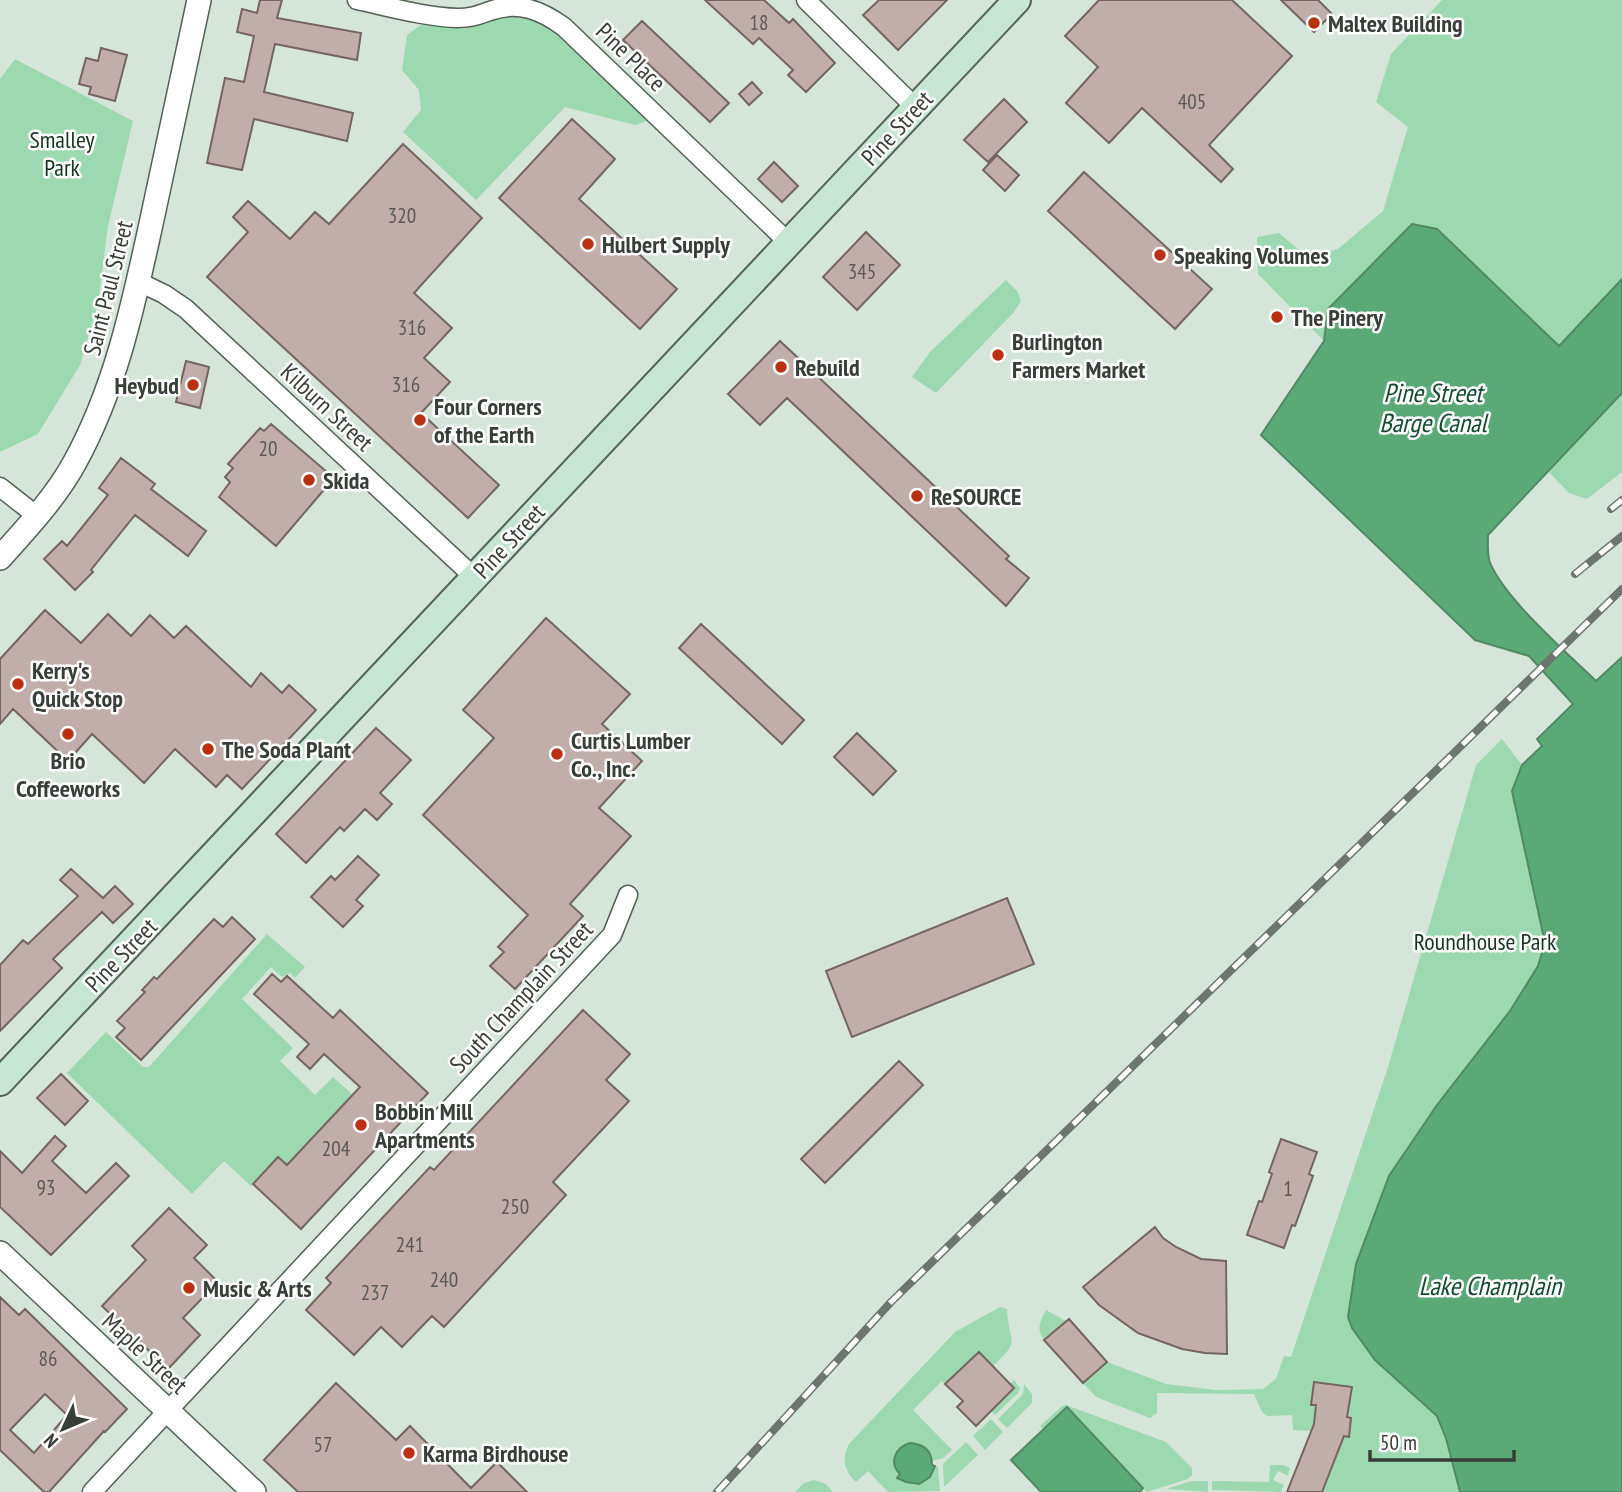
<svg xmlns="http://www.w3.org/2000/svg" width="1622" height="1492" font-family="'PT Sans Narrow',sans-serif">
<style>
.green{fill:#9cd8b0}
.water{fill:#5ca978;stroke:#518965;stroke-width:2}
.building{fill:#c1aeaa;stroke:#756561;stroke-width:2;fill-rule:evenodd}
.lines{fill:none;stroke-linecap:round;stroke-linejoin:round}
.minor-casing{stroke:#536056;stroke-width:21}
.tertiary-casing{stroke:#536056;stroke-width:26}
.secondary-casing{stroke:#536056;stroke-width:30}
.minor{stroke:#fff;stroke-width:18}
.tertiary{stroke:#fff;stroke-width:23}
.secondary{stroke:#c7e5d3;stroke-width:26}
.rail-casing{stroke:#6c756e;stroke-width:8}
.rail{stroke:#fff;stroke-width:5;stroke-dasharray:16;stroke-linecap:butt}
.poi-dot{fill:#bb3010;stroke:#fff;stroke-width:2.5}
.labels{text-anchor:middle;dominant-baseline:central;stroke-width:5;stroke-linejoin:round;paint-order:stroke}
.number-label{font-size:21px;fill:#5a5954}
.poi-label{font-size:24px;font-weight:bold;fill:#373d38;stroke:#fff;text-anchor:start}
.street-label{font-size:24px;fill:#373d38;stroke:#fff}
.park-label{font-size:24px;fill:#133520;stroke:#fff}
.water-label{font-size:26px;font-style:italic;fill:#114d2c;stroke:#fff}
</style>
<rect width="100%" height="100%" fill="#d6e5da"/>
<path class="green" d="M 1442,0 L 1622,0 L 1622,279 L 1559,346 L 1437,229 L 1328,309 L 1324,341 L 1258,274 L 1257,237 L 1279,233 L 1309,258 L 1338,249 L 1383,211 L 1408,127 L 1376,102 L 1391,54 Z
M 531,14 L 559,31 L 647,121 L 635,125 L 565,107 L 476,200 L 403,132 L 421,110 L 419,90 L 402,70 L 407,35 L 422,24 L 465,29 L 496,17 Z
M 15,59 L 133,121 L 108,226 L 98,304 L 80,365 L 38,434 L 0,452 L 0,79 Z
M 1006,280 L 1017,291 L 1021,301 L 1014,312 L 936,393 L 912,377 L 930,352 Z
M 1622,393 L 1622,472 L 1587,499 L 1569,493 L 1548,471 Z
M 1502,739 L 1522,765 L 1512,792 L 1545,943 L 1538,966 L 1510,1011 L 1437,1105 L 1418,1401 L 1437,1416 L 1446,1438 L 1460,1492 L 1322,1492 L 1339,1449 L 1340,1435 L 1349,1436 L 1351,1418 L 1347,1417 L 1352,1387 L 1314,1383 L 1312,1405 L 1316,1405 L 1313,1431 L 1293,1430 L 1292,1415 L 1267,1416 L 1262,1412 L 1254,1394 L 1157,1393 L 1157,1413 L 1150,1418 L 1096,1397 L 1083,1383 L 1107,1362 L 1166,1384 L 1216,1390 L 1263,1389 L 1276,1379 L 1284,1356 L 1291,1357 L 1388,1067 L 1476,765 Z
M 267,934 L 305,967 L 295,978 L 290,973 L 282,977 L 271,967 L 242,999 L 293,1048 L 280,1061 L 315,1095 L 333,1077 L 354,1096 L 287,1165 L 278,1157 L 251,1186 L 224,1161 L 192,1194 L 67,1073 L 106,1032 L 143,1067 L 149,1067 Z
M 1000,1307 L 1007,1309 C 1008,1342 1023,1339 993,1366 L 979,1352 L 945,1384 L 942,1381 L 913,1410 L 952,1450 L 943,1458 L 932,1461 L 930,1454 L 900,1448 L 894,1459 L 933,1471 L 935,1466 L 938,1467 L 940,1491 L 888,1492 L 868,1471 L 856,1482 C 844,1470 841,1459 849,1444 L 955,1332 Z
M 1046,1310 L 1066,1321 L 1044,1340 C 1036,1330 1040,1321 1046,1310 Z
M 1014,1380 L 1020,1388 L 1018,1393 L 995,1415 L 991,1411 L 1014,1388 L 1010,1384 Z
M 1024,1384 L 1032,1394 L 1032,1403 L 1007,1428 L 998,1419 L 1023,1394 Z
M 1066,1405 L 1166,1442 L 1192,1468 L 1192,1475 L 1188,1479 L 1147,1492 L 1067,1408 L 1043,1429 L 1040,1426 L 1061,1407 Z
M 991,1419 L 1003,1432 L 985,1450 L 973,1436 Z
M 966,1442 L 978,1455 L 944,1487 L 943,1464 Z
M 1270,1465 L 1283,1465 L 1290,1468 L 1288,1476 L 1278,1471 L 1273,1480 L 1284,1485 L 1281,1492 L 1212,1490 L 1212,1481 L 1269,1482 Z
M 814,1480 L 826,1484 L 833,1492 L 795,1492 L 804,1483 Z
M 1192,1481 L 1208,1481 L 1208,1492 L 1166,1489 Z"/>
<path class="water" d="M 1412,224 L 1437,229 L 1559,346 L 1622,279 L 1622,393 L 1488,535 C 1488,544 1487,555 1490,563 C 1506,600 1566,652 1596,681 L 1622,657 L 1622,1492 L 1460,1492 L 1446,1438 L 1437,1416 L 1375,1360 L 1352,1328 L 1348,1317 L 1356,1264 L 1389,1176 L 1437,1105 L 1510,1011 L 1538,966 L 1545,943 L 1512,791 L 1522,765 L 1542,746 L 1537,739 L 1573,704 L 1529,656 L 1475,640 L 1261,435 L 1324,341 L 1328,309 Z
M 1067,1407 L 1143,1488 L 1140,1492 L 1041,1492 L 1011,1460 Z
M 910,1443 C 924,1444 932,1451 932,1465 L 935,1466 L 930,1477 L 919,1484 L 906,1482 L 897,1478 L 900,1474 C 888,1462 896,1447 910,1443 Z"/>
<path class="building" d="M 260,0 L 282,0 L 277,18 L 361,33 L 357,60 L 275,44 L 264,92 L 353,113 L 347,141 L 254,119 L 242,170 L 207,163 L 225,78 L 244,82 L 254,36 L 237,32 L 242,9 L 257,13 Z
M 705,0 L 764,0 L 789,23 L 793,19 L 835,63 L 806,92 L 788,75 L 793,70 L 759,38 L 753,44 Z
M 879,0 L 947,0 L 898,50 L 863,15 Z
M 1099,0 L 1232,0 L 1292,56 L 1209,145 L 1233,169 L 1221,182 L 1142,108 L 1109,143 L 1066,103 L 1098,67 L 1065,36 Z
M 1281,0 L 1318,0 L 1332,14 L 1314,32 Z
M 642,21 L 729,103 L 710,122 L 623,40 Z
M 101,48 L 127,55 L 115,101 L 89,94 L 91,87 L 79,84 L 86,58 L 98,61 Z
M 752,82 L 762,93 L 749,105 L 739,94 Z
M 1004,99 L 1027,122 L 988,162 L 964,140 Z
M 572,119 L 615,159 L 579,199 L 677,289 L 640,329 L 499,198 Z
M 403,144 L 482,218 L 414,293 L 452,328 L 424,358 L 450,382 L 421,413 L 499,485 L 468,518 L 207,277 L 248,232 L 233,217 L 248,201 L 290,239 L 315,212 L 329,224 Z
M 997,155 L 1019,175 L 1005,191 L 983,170 Z
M 774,162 L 798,186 L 782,202 L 758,179 Z
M 1084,172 L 1212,289 L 1175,329 L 1048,211 Z
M 866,232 L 900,265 L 857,310 L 823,277 Z
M 780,341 L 1009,556 L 1006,559 L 1029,578 L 1006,606 L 787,398 L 760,425 L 728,394 Z
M 186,361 L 209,367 L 200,408 L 176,402 Z
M 271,424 L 334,478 L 276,546 L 219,497 L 230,482 L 225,477 L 233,468 L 228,464 L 260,428 L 264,431 Z
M 121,458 L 155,484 L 151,489 L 206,531 L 188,556 L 135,515 L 91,570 L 93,572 L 75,590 L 44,559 L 62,541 L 67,546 L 108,495 L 99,488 Z
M 45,610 L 81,643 L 108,614 L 131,636 L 150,615 L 174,638 L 186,626 L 251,687 L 261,673 L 282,693 L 289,685 L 316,710 L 242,789 L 227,775 L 216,787 L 175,749 L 144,783 L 92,734 L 68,761 L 13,709 L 0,724 L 0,659 Z
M 546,618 L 630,694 L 602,724 L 642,761 L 599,808 L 631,836 L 570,904 L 583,916 L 515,989 L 490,966 L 504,952 L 498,947 L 528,915 L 423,815 L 494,738 L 463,710 Z
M 701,624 L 804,720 L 782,744 L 679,648 Z
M 376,728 L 411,760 L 380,793 L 392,804 L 377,820 L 365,809 L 344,831 L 340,827 L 306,863 L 276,834 Z
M 857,733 L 896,771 L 873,795 L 834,757 Z
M 358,856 L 379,875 L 356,900 L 363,906 L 343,927 L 311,897 L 331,876 L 335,880 Z
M 71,869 L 103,898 L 115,886 L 133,904 L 113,923 L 102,912 L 53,959 L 62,968 L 0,1031 L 0,965 L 23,940 L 28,944 L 78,896 L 60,880 Z
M 1007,898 L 1034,964 L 852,1037 L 826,971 Z
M 232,917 L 255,939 L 141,1060 L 116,1037 L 125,1028 L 117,1021 L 145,992 L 142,990 L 154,977 L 157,979 L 214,919 L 223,927 Z
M 272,974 L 281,982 L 287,976 L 333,1018 L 340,1010 L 428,1093 L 301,1229 L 253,1184 L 278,1157 L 287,1165 L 360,1087 L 324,1054 L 310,1069 L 297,1057 L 309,1044 L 254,994 Z
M 583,1010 L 630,1054 L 606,1080 L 629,1101 L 553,1182 L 566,1195 L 444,1327 L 432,1316 L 402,1347 L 381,1327 L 354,1355 L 306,1310 L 331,1283 L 326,1278 L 430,1167 L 434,1170 Z
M 899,1061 L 923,1085 L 825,1183 L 801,1159 Z
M 61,1074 L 88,1101 L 65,1125 L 37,1098 Z
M 55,1136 L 66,1146 L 52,1161 L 86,1193 L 116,1163 L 129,1176 L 51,1255 L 0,1207 L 0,1151 L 22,1173 Z
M 1281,1139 L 1317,1152 L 1309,1174 L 1313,1176 L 1295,1226 L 1292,1225 L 1284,1248 L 1247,1235 L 1259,1201 L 1262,1202 L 1272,1174 L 1269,1172 Z
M 169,1208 L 207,1245 L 194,1258 L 218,1282 L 183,1318 L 200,1335 L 168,1369 L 102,1306 L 146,1260 L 132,1246 Z
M 1155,1227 L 1163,1238 L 1176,1247 L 1201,1259 L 1226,1261 L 1227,1354 L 1205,1353 L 1182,1349 L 1138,1333 L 1099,1305 L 1083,1287 Z
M 0,1297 L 19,1315 L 25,1309 L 127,1409 L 105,1432 L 104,1431 L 49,1492 L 44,1492 L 0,1450 ZM 45,1394 L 67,1415 L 34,1453 L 10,1430 Z
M 1069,1319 L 1107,1362 L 1083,1383 L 1044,1340 Z
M 979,1352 L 1014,1388 L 976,1426 L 957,1407 L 963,1401 L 945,1384 Z
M 1314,1382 L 1352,1387 L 1347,1417 L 1351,1418 L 1349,1437 L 1344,1436 L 1322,1492 L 1287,1492 L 1314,1424 L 1316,1405 L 1311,1405 Z
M 336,1383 L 396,1440 L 410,1426 L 471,1488 L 497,1462 L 527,1492 L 298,1492 L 264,1460 Z"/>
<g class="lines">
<g class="minor-casing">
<path id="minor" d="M 357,0 C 390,7 425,17 458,18 C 471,18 478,15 490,11 C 518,1 541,10 564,27 L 789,243
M 806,0 L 916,108
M 139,282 L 164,294 L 186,309 L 474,577
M 0,487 L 37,516
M 92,1492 L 612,935 L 628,895"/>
</g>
<g class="tertiary-casing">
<path id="tertiary" d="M 0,558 C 27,528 56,497 75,462 C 116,387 133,306 151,224 C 167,149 183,75 199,0
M 0,1253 L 254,1492"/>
</g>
<g class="secondary-casing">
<path id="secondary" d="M 0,1082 L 1017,0"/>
</g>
<use href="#minor" class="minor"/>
<use href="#tertiary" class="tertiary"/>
<use href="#secondary" class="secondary"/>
<g class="rail-casing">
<path id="rail" d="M 1611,509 L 1622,500
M 1575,574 L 1622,536
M 717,1492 L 891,1302 L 1622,589"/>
</g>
<use href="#rail" class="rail"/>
</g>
<g class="poi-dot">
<circle cx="1314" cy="23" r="7"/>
<circle cx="588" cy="244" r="7"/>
<circle cx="1160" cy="255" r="7"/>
<circle cx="1277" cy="317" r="7"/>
<circle cx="998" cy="355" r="7"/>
<circle cx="781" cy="367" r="7"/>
<circle cx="193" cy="385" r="7"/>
<circle cx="420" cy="420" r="7"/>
<circle cx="309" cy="480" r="7"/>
<circle cx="917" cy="496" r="7"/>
<circle cx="18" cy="684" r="7"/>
<circle cx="68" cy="734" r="7"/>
<circle cx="208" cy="749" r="7"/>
<circle cx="557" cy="754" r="7"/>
<circle cx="361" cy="1125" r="7"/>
<circle cx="189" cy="1288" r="7"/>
<circle cx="409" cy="1453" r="7"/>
</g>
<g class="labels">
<g class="number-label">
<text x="759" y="22">18</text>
<text x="1192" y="101">405</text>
<text x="402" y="215">320</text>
<text x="862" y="271">345</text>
<text x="412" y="327">316</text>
<text x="406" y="384">316</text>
<text x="268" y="448">20</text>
<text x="336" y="1148">204</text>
<text x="46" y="1187">93</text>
<text x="1288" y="1188">1</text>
<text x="515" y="1206">250</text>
<text x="410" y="1244">241</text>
<text x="444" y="1279">240</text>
<text x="375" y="1292">237</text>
<text x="48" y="1358">86</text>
<text x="323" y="1444">57</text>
</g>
<g class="poi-label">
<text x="1328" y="23">Maltex Building</text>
<text x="602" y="244">Hulbert Supply</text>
<text x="1174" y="255">Speaking Volumes</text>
<text x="1291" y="317">The Pinery</text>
<text x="1012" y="341">Burlington<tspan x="1012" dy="28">Farmers Market</tspan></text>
<text x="795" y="367">Rebuild</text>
<text x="179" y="385" text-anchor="end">Heybud</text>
<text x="434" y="406">Four Corners<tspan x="434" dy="28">of the Earth</tspan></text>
<text x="323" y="480">Skida</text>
<text x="931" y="496">ReSOURCE</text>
<text x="32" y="670">Kerry's<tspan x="32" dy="28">Quick Stop</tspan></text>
<text x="571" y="740">Curtis Lumber<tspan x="571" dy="28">Co., Inc.</tspan></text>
<text x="222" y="749">The Soda Plant</text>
<text x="68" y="760" text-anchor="middle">Brio<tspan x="68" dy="28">Coffeeworks</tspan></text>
<text x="375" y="1111">Bobbin Mill<tspan x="375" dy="28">Apartments</tspan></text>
<text x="203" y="1288">Music &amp; Arts</text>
<text x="423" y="1453">Karma Birdhouse</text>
</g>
<g class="street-label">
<text transform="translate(631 57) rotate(44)">Pine Place</text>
<text transform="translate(897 128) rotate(-47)">Pine Street</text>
<text transform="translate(108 288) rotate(-76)">Saint Paul Street</text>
<text transform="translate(327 407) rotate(43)">Kilburn Street</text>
<text transform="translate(509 541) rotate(-47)">Pine Street</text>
<text transform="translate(121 955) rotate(-46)">Pine Street</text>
<text transform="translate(521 997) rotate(-47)">South Champlain Street</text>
<text transform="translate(145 1353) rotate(43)">Maple Street</text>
</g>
<g class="park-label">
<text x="62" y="139">Smalley<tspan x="62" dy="28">Park</tspan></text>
<text x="1485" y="941">Roundhouse Park</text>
</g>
<g class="water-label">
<text x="1433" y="392">Pine Street<tspan x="1433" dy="30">Barge Canal</tspan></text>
<text x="1490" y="1285">Lake Champlain</text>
</g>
</g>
<g transform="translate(63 1429) rotate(226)" stroke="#ffffff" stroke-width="5" paint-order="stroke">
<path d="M0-5L12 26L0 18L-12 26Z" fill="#373d38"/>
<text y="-10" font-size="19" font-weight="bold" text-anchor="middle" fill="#373d38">N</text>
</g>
<path d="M1370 1450v10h144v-10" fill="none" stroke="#373d38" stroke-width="3.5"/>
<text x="1380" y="1450" font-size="21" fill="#373d38" stroke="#ffffff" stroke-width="5" paint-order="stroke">50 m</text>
</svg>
